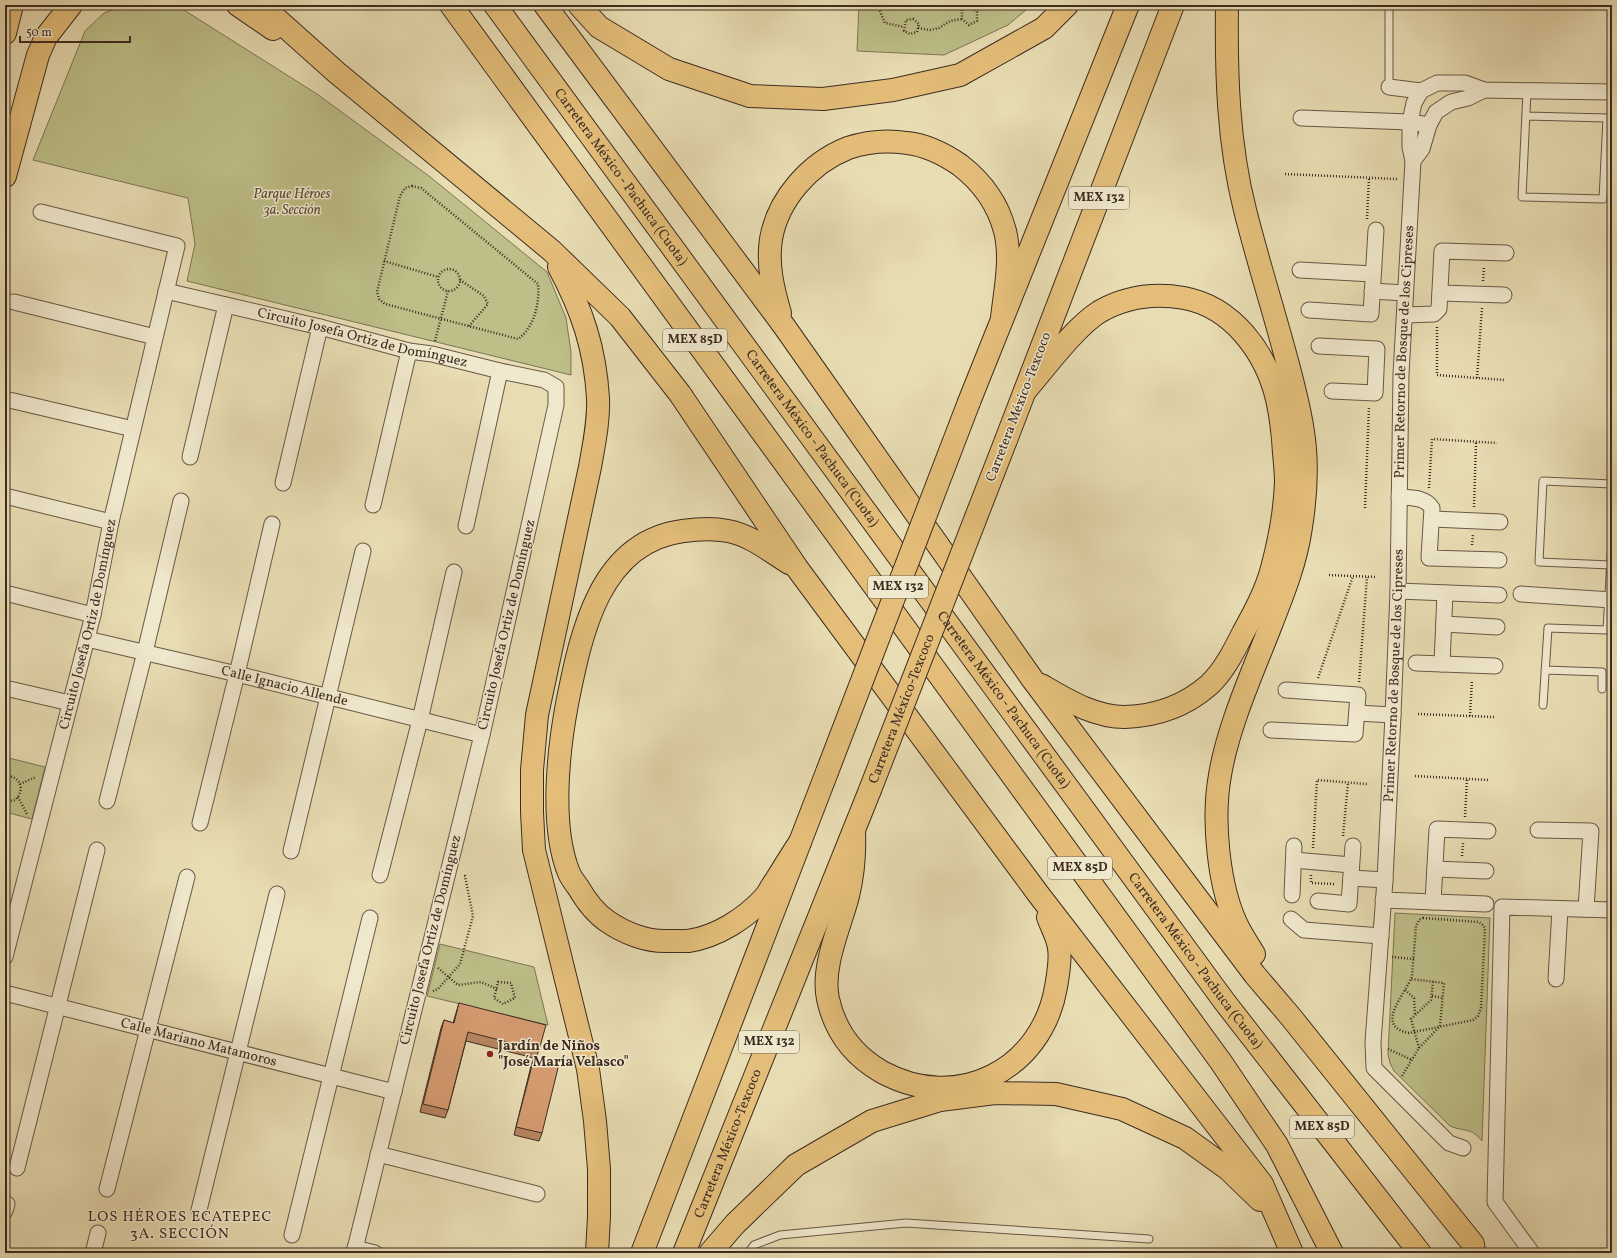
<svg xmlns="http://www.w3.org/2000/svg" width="1617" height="1258" font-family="Vollkorn,serif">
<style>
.green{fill:#bdbe88;stroke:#7d7555}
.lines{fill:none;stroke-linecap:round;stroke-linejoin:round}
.lane-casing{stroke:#685846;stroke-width:9}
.street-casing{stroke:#685846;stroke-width:17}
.highway-casing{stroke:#3d2c22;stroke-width:24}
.path{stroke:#3d2c22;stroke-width:2.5;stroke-dasharray:1 2;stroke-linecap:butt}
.lane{stroke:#f0e8cd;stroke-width:7}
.street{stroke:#f0e8cd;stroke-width:15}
.highway{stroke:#e4be79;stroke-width:22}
.highway-bridge-casing{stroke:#3d2c22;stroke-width:24;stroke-linecap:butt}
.highway-bridge{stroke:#e4be79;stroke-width:22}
.wall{fill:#b78460;stroke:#3d2c22}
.building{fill:#d59a70;stroke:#3d2c22}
.poi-dot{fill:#8f2418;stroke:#f0e8cd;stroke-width:1.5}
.labels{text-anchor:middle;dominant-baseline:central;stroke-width:3;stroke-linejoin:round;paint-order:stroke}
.shield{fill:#f0e8cd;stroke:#736455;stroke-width:1}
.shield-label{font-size:13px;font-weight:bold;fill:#3d2c22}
.street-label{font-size:14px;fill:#3d2c22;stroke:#f0e8cd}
.park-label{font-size:14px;font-style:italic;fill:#574936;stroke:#f0e8cd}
.poi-label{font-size:14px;font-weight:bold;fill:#3d2c22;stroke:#f0e8cd;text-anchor:start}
.neighbourhood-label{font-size:15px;letter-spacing:1px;fill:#3d2c22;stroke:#f0e8cd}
</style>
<rect width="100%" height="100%" fill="#e8dcb2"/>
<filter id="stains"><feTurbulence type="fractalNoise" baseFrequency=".005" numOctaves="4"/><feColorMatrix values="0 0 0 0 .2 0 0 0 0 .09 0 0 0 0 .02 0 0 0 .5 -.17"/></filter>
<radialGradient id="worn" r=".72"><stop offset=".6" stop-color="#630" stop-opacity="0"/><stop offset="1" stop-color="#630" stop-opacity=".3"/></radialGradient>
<path class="green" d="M 125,5 L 176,5 L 317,94 L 429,176 L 547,272 L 566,318 L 571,352 L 571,375 L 187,281 L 195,244 L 188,198 L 33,160 L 85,31 L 104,13 Z
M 859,5 L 1032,5 L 1008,25 L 944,55 L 857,51 Z
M 5,757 L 45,767 L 32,819 L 5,812 Z
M 1395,913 L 1490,918 L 1482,1141 C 1471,1127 1464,1132 1450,1126 L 1394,1071 L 1390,1063 L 1388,1054 Z
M 440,944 L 534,967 L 548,1025 L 427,996 Z"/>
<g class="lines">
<g class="lane-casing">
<path id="lane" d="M 1389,87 L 1389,5
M 1526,116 L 1607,118 L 1603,199 L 1522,197 L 1527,91
M 1611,565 L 1539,562 L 1543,481 L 1612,484
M 1545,670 L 1602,672 L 1602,689
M 1543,705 L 1548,628 L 1607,630 L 1612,541
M 748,1253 L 754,1245 L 780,1235 L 906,1223 L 1149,1239"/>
</g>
<g class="street-casing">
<g id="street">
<path d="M 1389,87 L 1421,91"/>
<path d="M 1301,118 L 1410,122 L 1429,125"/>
<path d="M 1413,161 L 1422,149 L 1429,125 L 1436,112 L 1451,102 L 1468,98 L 1484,90"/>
<path d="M 1300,270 L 1373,274"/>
<path id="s1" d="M 166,291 L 320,327 L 409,351 L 432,354 L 500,371 L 544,380 L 556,387 L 556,405 L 482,735 L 354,1253"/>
<path d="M 1372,291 L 1405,293"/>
<path d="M 1440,293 L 1504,295"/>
<path d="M 14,302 L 155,337"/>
<path d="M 1309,310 L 1371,314 L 1376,230"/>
<path d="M 1405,315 L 1434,314 L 1439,309 L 1442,251 L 1506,253"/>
<path d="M 1319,346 L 1377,349 L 1375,393 L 1332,391"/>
<path d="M 5,399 L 133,429"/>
<path d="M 190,457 L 226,305"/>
<path d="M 283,483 L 320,327"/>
<path d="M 5,496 L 111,522"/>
<path d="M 1399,497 C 1412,498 1425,497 1432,508 L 1429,558 L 1499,560"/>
<path d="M 373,505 L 409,351"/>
<path d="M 1433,519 L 1500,522"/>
<path d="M 466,526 L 500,371"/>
<path d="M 1398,591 L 1499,595"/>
<path d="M 5,593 L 93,615"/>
<path d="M 1521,594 L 1612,600"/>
<path d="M 1444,624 L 1497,627"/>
<path id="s2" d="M 87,639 L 237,674 L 482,735"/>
<path d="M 1416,663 L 1495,666"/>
<path d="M 1442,664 L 1445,593"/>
<path d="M 5,688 L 70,703"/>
<path d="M 1357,713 L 1393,715"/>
<path d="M 1271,730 L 1355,734 L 1358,695 L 1286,690"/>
<path d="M 107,801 L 145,652 L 181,501"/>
<path d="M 200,823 L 237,674 L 272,524"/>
<path d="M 1538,830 L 1591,831 L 1586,909"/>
<path d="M 291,851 L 363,551"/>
<path d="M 1294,860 L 1351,865"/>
<path d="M 1435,869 L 1486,871"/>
<path d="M 380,875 L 420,720 L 454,572"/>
<path d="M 1351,878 L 1385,880"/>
<path d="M 1292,895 L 1294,846"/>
<path d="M 1383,900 L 1486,904"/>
<path d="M 1318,901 L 1349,904 L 1353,846"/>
<path d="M 1433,902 L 1437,829 L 1488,831"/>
<path d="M 1291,919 L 1304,930 L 1381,936"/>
<path id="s3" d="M 5,957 L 93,615 L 111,522 L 177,246 L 41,212"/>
<path d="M 1556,979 L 1560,909"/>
<path id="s4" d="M 5,993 L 394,1092"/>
<path id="s5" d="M 1463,1148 L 1449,1143 L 1374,1068 L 1373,1042 L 1385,880 L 1393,715 L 1398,591 L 1401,374 L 1413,161 L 1410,147 L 1410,122 L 1414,103 L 1421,91 L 1437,83 L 1465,83 L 1484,90 L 1612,92"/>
<path d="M 378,1154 L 537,1194"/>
<path d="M 17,1168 L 97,850"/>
<path d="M 107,1189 L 187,877"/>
<path d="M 199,1210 L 277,894"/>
<path d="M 5,1211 L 7,1204"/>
<path d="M 292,1235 L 370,918"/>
<path d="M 355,1248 L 375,1253"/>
<path d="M 93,1253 L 98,1233"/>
<path d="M 1532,1253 L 1495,1202 L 1502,907 L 1612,910"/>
</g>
</g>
<g class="highway-casing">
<g id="highway">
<path d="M 238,5 L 273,29"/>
<path d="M 261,5 L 336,72 L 552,251 L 620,317 L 680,394 L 797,568 L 1039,895 L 1262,1184 L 1292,1253"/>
<path d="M 451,5 L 1221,1062 L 1277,1145 L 1332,1253"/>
<path id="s6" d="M 495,5 L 1224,1001 L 1420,1253"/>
<path d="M 545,5 L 784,326 L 1033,680 L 1255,975 L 1290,1016 L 1473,1244 L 1474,1253"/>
<path d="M 579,5 L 599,27 L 669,69 L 750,96 L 823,99 L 893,90 L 960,75 L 1044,28 L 1067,5"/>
<path d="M 1227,5 C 1226,74 1228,143 1245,210 C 1259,266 1277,321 1291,376 C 1297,400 1303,424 1305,449 C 1307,474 1305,502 1301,527 C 1296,563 1282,597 1269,630 C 1251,676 1228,727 1220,775 C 1212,819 1218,889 1239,929 C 1244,938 1249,946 1254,954"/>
<path d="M 5,33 L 12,5"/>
<path d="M 5,176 L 38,55 L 46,37 L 71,5"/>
<path d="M 559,267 C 582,310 595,348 598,398 C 599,421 594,444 590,467 L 537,715 L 532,770 L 532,812 L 534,850 L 588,1069 L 595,1121 L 599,1169 L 599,1216 L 597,1253"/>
<path d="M 780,313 C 773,289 767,265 771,239 C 778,199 810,163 848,148 C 866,142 888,140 907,143 C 926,145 944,154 960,165 C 982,182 998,204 1005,231 C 1012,259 1005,290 1002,318"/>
<path d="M 1025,391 C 1046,367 1074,328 1099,312 C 1125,297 1155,293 1184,298 C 1233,307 1266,353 1277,399 C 1281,417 1283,435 1284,453 C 1285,463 1286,473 1286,482 C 1285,509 1279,542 1272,568 C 1266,591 1254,613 1243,633 C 1234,651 1224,671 1209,685 C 1185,706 1157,716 1125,717 C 1094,717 1067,700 1041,685"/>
<path d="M 969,402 L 1128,5"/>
<path d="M 1006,440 L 1173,5"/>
<path d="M 789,563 C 770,551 750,535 728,531 C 713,528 697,529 683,531 C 599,542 581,634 567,704 C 558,752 550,827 569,873 C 571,878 575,883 578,887 C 585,899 595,913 607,921 C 624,933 647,942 668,941 C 675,941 682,941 688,941 C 717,937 746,918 765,897 C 769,892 772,885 776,880 C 784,867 792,854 800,842"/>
<path d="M 854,831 C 855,853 853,875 848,896 C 840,927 821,967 828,999 C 835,1031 854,1056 882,1072 C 957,1113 1042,1070 1056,987 C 1058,975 1061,960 1059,948 C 1058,938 1051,926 1048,917"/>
<path d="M 642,1253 L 827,772"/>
<path id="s7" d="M 684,1253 L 870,790"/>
<path d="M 710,1253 L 735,1224 L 796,1165 L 872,1121 L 940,1100 L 995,1093 L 1056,1094 L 1122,1109 L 1185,1138 L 1228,1169 L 1260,1200"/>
</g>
</g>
<path class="path" d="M 880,5 L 879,9 L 885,23 L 904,27
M 958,5 L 962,10 L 962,19 L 969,25 L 977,21 L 977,12 L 970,7 L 962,10
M 913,19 L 919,24 L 917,32 L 910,34 L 904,31 L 906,20 Z
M 918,28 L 930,30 L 939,28 L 950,21 L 962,19
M 1285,174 L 1398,179
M 412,186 L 421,188 L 538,284 C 540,303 534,328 518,339 L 385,304 L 379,299 L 377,292 L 400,196 L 405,188 Z
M 1367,219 L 1369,178
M 384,261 L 438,277
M438 280a11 11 0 1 1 22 0a11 11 0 1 1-22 0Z
M 460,280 L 484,296 L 488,304 L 469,326
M 1483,281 L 1484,267
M 1437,327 L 1437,375 L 1505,380
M 435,341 L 448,291
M 1477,378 L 1482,308
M 1429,488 L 1432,439 L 1497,443
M 1474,507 L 1476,442
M 1365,508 L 1369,407
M 1472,545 L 1473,534
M 1329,575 L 1376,577
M 1318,678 L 1353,576
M 1359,682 L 1367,577
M 1418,714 L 1494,717
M 1470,716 L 1472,680
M 5,762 L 7,760 L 8,776
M 5,776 C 20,775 26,790 15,800 L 5,802
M 1415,776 L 1488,780
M 20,784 L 36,777
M 18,797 L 27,814
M 1465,817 L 1467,779
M 1343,836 L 1348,783
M 1313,848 L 1317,780 L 1367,784
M 1462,856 L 1463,843
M 1311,875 L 1311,883 L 1336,884
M 1423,918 L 1479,922 L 1483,925 L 1485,928 L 1481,1008 L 1478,1016 L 1473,1020 L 1409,1033 C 1373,1026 1406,994 1412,976 L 1416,926 L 1419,920 Z
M 1392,957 L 1414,959
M 438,968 L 458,985 L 481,982 L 497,989
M 498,982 L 511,983 L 515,998 L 503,1004 L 494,998 Z
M 1405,990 L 1414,998 L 1415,1015
M 433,991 L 438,989 L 460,964 L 473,916 L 465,876 L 463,876
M 1432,996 L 1443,998
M 1419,1048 L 1411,1019 L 1431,1000 L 1433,982
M 1388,1049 L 1412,1060
M 1402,1076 L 1419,1048 L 1440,1026 L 1444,983 L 1411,979"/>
<use href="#lane" class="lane"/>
<use href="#street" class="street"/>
<use href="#highway" class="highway"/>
<g class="highway-bridge-casing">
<g id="highway-bridge">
<path d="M 827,772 L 969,402"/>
<path id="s8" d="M 870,790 L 1006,440"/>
</g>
</g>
<use href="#highway-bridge" class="highway-bridge"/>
</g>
<path class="wall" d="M 459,1003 L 539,1050 L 536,1058 L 542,1133 L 539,1141 L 514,1135 L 531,1066 L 534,1058 L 466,1041 L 448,1110 L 445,1118 L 420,1112 L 441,1028 L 444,1020 L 453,1023 Z"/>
<path class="building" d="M 459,1003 L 546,1025 L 539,1050 L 468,1032 L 448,1110 L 423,1104 L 444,1020 L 454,1023 Z
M 534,1058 L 559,1064 L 542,1133 L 516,1127 Z"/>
<circle class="poi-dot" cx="490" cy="1054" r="4"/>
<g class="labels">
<g class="shield">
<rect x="1069" y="187" width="60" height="22" rx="3"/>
<rect x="663" y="329" width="64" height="22" rx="3"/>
<rect x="868" y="576" width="60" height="22" rx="3"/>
<rect x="1048" y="857" width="64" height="22" rx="3"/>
<rect x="739" y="1031" width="60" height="22" rx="3"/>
<rect x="1290" y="1116" width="64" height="22" rx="3"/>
</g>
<g class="shield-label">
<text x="1099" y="198">MEX 132</text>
<text x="695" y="340">MEX 85D</text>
<text x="898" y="587">MEX 132</text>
<text x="1080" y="868">MEX 85D</text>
<text x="769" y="1042">MEX 132</text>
<text x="1322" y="1127">MEX 85D</text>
</g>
<g class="street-label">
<text stroke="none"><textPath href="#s6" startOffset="213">Carretera México - Pachuca (Cuota)</textPath></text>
<text stroke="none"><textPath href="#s1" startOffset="202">Circuito Josefa Ortiz de Domínguez</textPath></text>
<text stroke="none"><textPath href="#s5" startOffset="838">Primer Retorno de Bosque de los Cipreses</textPath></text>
<text transform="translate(1019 407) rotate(-69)">Carretera México-Texcoco</text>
<text stroke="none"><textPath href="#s6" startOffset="537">Carretera México - Pachuca (Cuota)</textPath></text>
<text stroke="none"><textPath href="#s3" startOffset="343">Circuito Josefa Ortiz de Domínguez</textPath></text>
<text transform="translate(507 625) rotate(-77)">Circuito Josefa Ortiz de Domínguez</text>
<text stroke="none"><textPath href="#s5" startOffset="514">Primer Retorno de Bosque de los Cipreses</textPath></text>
<text stroke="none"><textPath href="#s2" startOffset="203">Calle Ignacio Allende</textPath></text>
<text stroke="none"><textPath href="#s6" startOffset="861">Carretera México - Pachuca (Cuota)</textPath></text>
<text stroke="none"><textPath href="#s8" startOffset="87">Carretera México-Texcoco</textPath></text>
<text transform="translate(431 940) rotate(-76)">Circuito Josefa Ortiz de Domínguez</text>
<text stroke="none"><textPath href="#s6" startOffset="1185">Carretera México - Pachuca (Cuota)</textPath></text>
<text stroke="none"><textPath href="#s4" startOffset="200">Calle Mariano Matamoros</textPath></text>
<text stroke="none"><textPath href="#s7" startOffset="118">Carretera México-Texcoco</textPath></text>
</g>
<g class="park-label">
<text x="292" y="194">Parque Héroes<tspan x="292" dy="16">3a. Sección</tspan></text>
</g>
<g class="poi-label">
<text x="498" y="1046">Jardín de Niños<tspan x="498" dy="16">"José María Velasco"</tspan></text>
</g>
<g class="neighbourhood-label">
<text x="180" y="1217">LOS HÉROES ECATEPEC<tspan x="180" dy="17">3A. SECCIÓN</tspan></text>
</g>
</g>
<rect width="1617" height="1258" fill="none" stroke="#e8dcb2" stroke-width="20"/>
<rect x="6" y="6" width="1605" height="1246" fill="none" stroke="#3d2c22" stroke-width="2"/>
<rect x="10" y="10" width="1597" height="1238" fill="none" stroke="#3d2c22"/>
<path d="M20 36v6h110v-6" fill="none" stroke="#3d2c22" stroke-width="2"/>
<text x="26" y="36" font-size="12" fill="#3d2c22" stroke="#f0e8cd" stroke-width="3" paint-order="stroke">50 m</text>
<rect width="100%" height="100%" filter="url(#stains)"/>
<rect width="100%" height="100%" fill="url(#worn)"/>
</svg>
